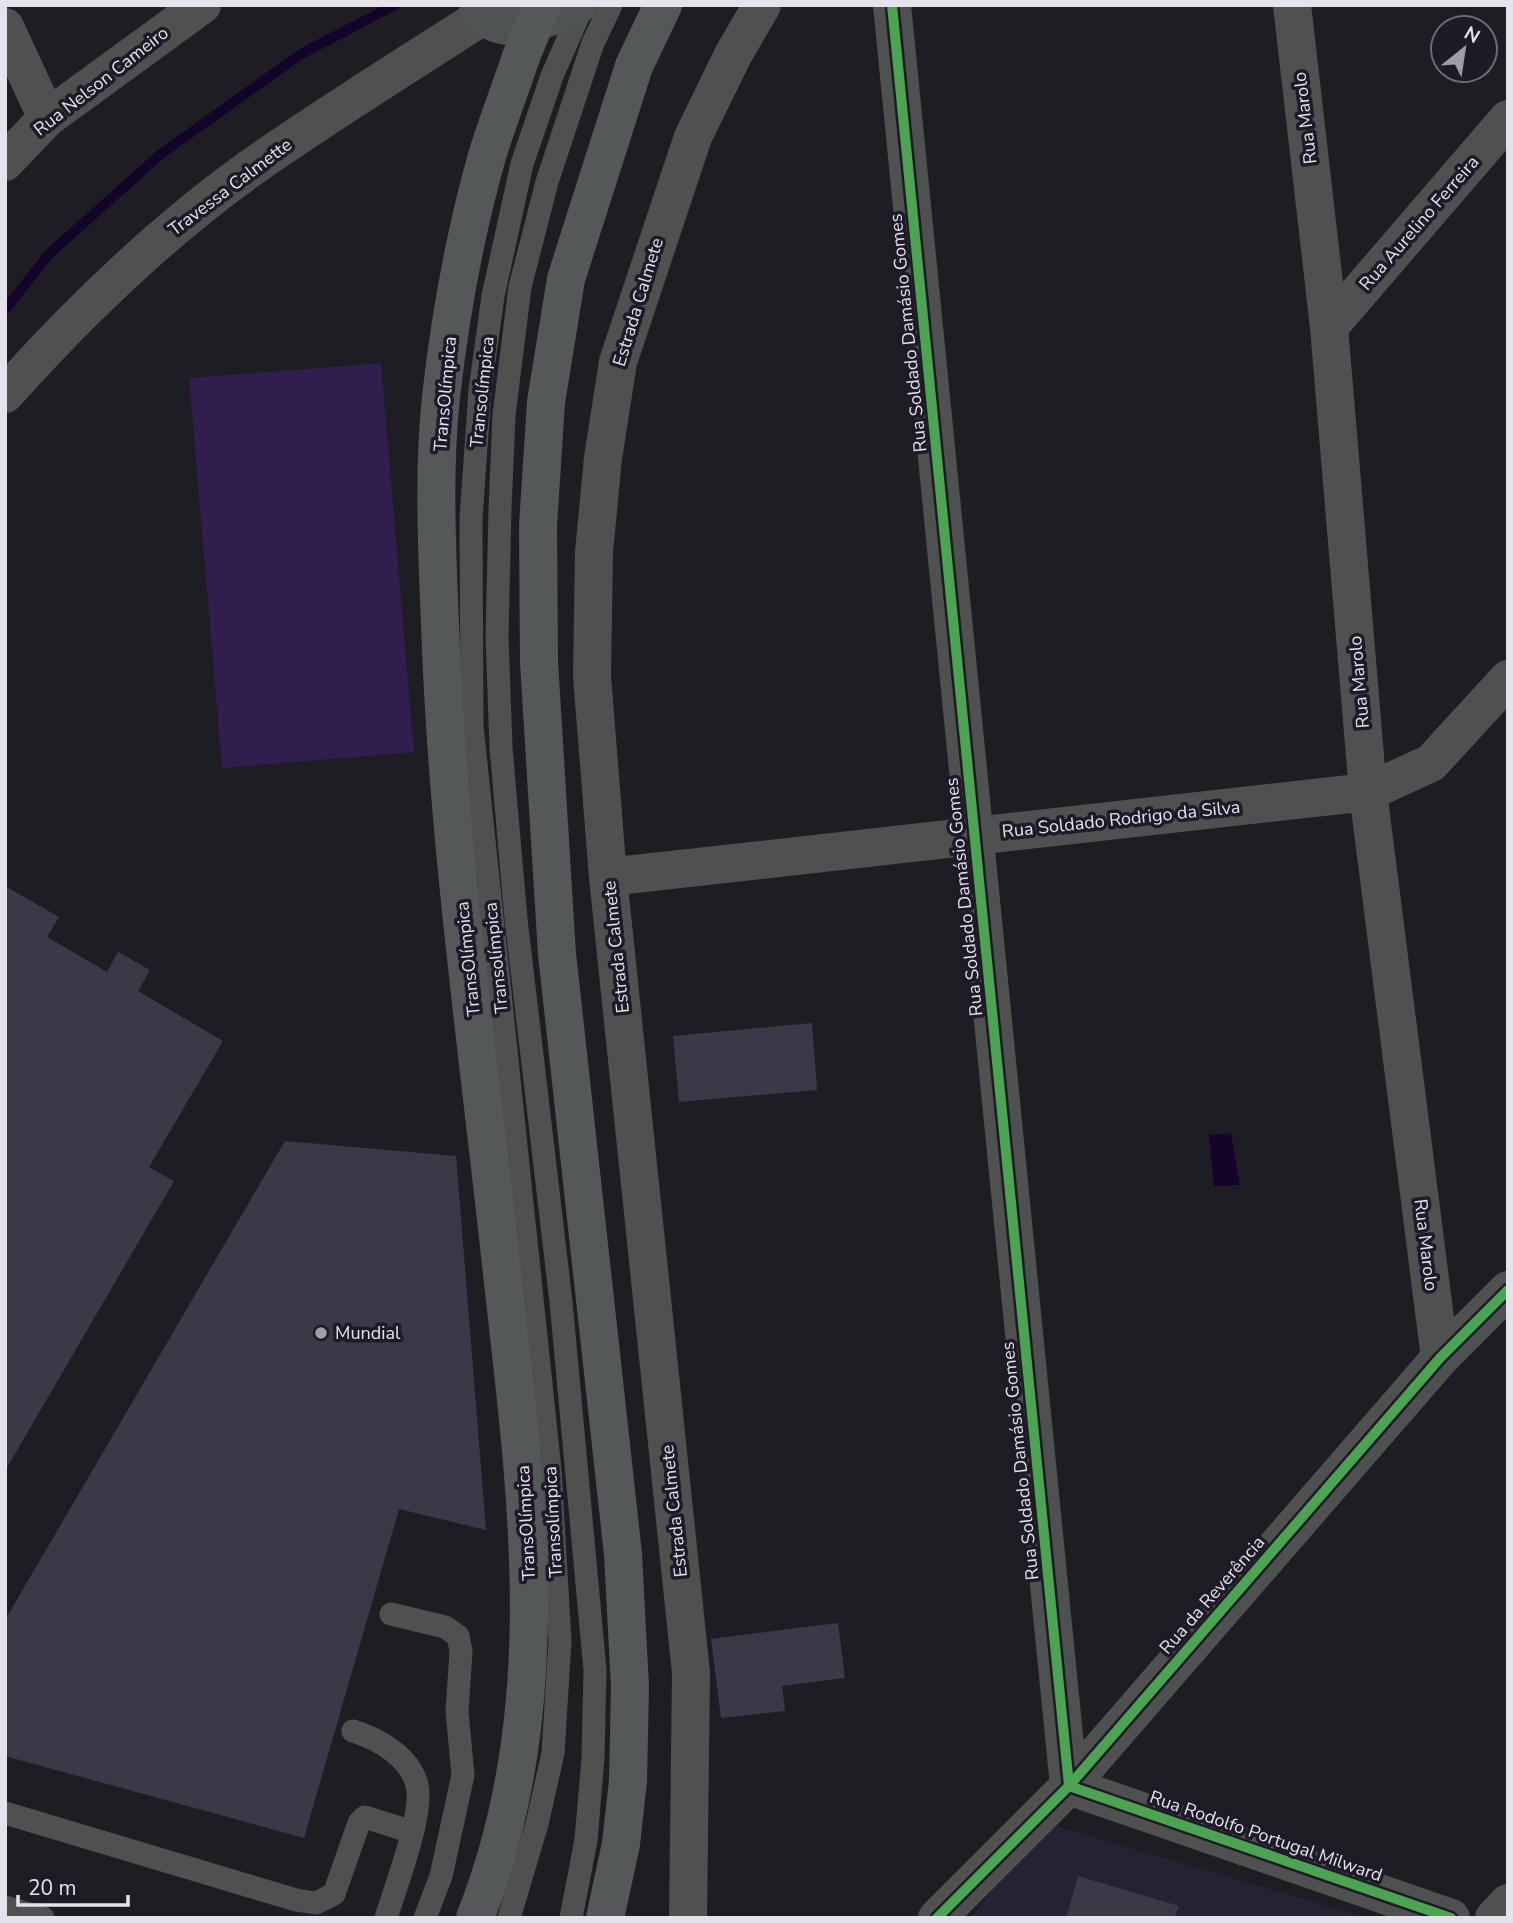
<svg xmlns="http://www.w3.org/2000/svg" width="1513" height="1923" font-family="'Nunito Sans',sans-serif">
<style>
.built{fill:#262133}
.green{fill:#2f1e4e}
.water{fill:#140429}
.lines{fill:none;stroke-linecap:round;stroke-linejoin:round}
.stream{stroke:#140429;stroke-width:10}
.building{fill:#3d3848}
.lane{stroke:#4f5151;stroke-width:23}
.street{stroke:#4f5151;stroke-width:38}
.secondary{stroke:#505354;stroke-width:38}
.highway{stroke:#555859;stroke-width:38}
.highway-bridge{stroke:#555859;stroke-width:38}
.cycleway-casing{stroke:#1e1a27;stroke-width:15}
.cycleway{stroke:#4ca352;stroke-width:10}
.poi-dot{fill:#a09da5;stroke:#1e1a27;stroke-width:2.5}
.labels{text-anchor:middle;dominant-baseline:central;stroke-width:7;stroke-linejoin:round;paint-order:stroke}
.street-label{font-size:18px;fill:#e5e2eb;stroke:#1e1a27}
.poi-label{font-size:18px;fill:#e5e2eb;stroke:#1e1a27;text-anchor:start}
</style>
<rect width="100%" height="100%" fill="#1f1d24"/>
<path class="built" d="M 1045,1823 L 1369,1918 L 970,1918 Z"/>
<path class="green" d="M 381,363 L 414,752 L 222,768 L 189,378 Z"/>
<path class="water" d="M 1231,1133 L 1240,1185 L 1214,1186 L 1209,1135 Z"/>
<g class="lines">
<path class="stream" d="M 5,310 L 49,254 L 161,154 L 301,54 L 395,5"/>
</g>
<path class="building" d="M 5,886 L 59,917 L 47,937 L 107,972 L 118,952 L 150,970 L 138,991 L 223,1041 L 149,1167 L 174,1181 L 5,1471 Z
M 812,1023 L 817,1090 L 679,1102 L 673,1036 Z
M 285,1141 L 456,1156 L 486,1530 L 399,1509 L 304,1838 L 5,1756 L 5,1620 Z
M 838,1623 L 845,1678 L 782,1686 L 785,1711 L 721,1718 L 711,1639 Z
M 1078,1876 L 1179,1906 L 1175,1918 L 1066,1918 Z"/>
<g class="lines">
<path class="lane" d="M 391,1614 L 445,1627 L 458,1636 L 461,1651 L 457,1712 L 463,1775 L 441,1876 L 425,1918
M 353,1731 C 379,1739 410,1757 417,1785 C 424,1814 395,1888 386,1918
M 5,1813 L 296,1900 L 316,1903 L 334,1894 L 359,1823 L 365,1817 L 412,1832
M 5,1907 L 43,1918
M 509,1918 L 537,1824 L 553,1753 L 560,1641 L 550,1470 L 472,726 L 471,519 L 480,390 L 493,296 L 522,164 L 552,76 L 583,5
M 571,1918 L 586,1840 L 593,1758 L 595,1670 L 561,1302 L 516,919 L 501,748 L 497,636 L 500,509 L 504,415 L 520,287 L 547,182 L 593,43 L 611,5"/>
<path class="street" d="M 892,5 L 1069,1786
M 1292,5 L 1329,327 L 1368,792 L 1440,1358
M 5,27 L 47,118
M 5,162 L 47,118 L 202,5
M 1329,327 L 1508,119
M 5,394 C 83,307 168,225 265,158 C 336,109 410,63 483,16
M 608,877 L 1368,792 L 1431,763 L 1508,679
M 1069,1786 L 1451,1918
M 688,1918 L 691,1673 L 608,877 L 592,676 L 594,552 L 603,458 L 618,362 L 693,137 L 733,55 L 762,5
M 937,1918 L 1069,1786 L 1440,1358 L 1508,1290
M 1494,1918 L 1508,1903"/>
<path class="secondary" d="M 478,5 C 495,45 551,17 578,5"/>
<path class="highway" d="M 475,1918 C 561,1702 524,1478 500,1255 C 477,1045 447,835 440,624 C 437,549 433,472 441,397 C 450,317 465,234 487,156 C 497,123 510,90 521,57
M 605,1918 L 621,1844 L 628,1781 L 630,1687 L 623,1554 L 557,954 L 539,662 L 538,526 L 546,402 L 566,279 L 634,66 L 663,5"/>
<path class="highway-bridge" d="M 521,57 L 542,5"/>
<g class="cycleway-casing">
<path id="cycleway" d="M 892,5 L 1069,1786
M 1069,1786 L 1451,1918
M 937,1918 L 1069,1786 L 1440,1358 L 1508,1290"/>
</g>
<use href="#cycleway" class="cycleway"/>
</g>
<circle class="poi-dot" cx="321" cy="1333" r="7"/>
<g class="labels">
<g class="street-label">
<text transform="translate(101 81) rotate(-38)">Rua Nelson Cameiro</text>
<text transform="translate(1305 118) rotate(-97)">Rua Marolo</text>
<text transform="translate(230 187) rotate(-37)">Travessa Calmette</text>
<text transform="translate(1419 223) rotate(-49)">Rua Aurelino Ferreira</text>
<text transform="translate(638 302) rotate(-73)">Estrada Calmete</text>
<text transform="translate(908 333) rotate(-96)">Rua Soldado Damásio Gomes</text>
<text transform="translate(482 392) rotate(-84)">Transolímpica</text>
<text transform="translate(445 394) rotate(-85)">TransOlímpica</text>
<text transform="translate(1359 682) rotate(-95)">Rua Marolo</text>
<text transform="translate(1121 819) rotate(-6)">Rua Soldado Rodrigo da Silva</text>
<text transform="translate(964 897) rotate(-96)">Rua Soldado Damásio Gomes</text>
<text transform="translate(616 947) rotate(-96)">Estrada Calmete</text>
<text transform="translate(496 958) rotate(-96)">Transolímpica</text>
<text transform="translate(468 959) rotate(-96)">TransOlímpica</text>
<text transform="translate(1426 1245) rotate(83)">Rua Marolo</text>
<text transform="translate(1020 1461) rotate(-96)">Rua Soldado Damásio Gomes</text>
<text transform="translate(674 1511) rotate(-96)">Estrada Calmete</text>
<text transform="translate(553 1522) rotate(-93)">Transolímpica</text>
<text transform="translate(526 1523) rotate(-93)">TransOlímpica</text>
<text transform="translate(1212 1595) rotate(-49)">Rua da Reverência</text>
<text transform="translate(1266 1836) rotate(19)">Rua Rodolfo Portugal Milward</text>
</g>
<g class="poi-label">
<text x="335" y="1333">Mundial</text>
</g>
</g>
<rect width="1513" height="1923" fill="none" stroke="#e5e2eb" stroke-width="14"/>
<g transform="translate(1464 49) rotate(30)"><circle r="33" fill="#1e1a27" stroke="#6e6a75" stroke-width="2"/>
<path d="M0-5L12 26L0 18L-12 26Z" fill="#a09da5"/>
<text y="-10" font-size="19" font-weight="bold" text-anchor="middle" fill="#e5e2eb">N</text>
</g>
<path d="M18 1895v10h110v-10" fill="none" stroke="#e5e2eb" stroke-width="3.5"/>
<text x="28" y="1895" font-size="21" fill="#e5e2eb" stroke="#1e1a27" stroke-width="5" paint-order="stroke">20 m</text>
</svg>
